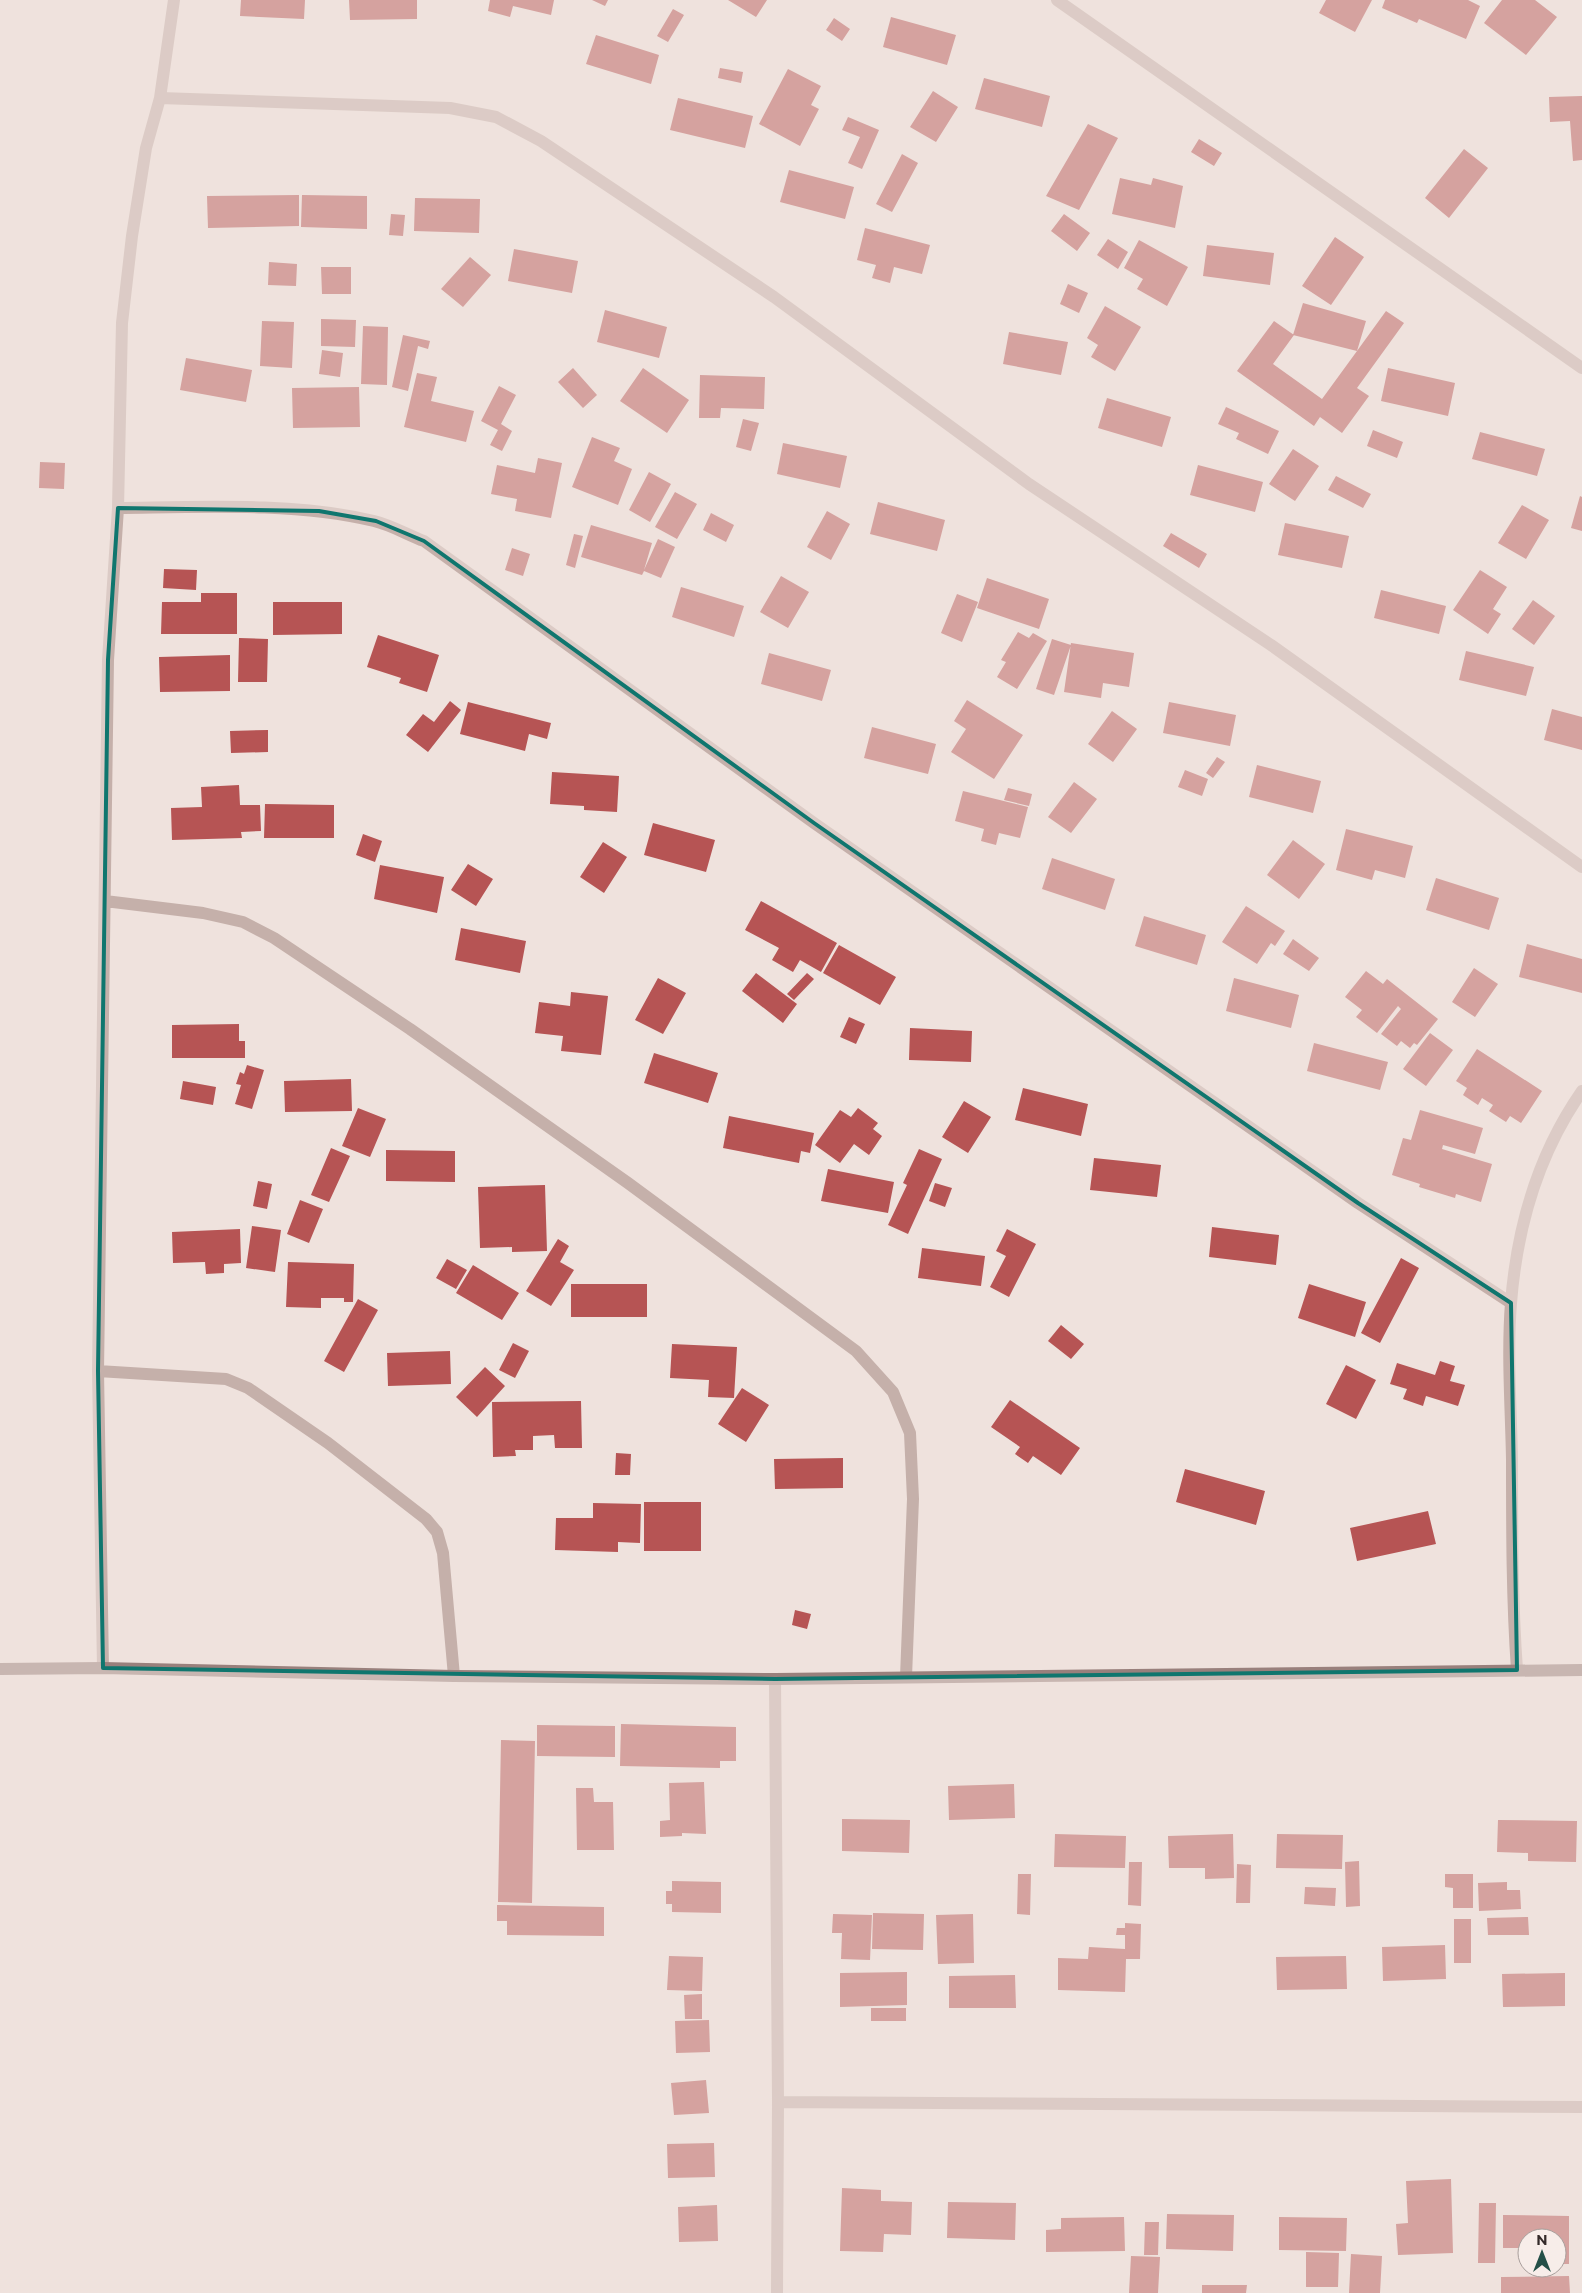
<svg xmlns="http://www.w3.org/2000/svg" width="1582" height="2293" font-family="Montserrat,sans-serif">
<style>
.building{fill:#b65454}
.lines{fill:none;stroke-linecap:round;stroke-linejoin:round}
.street{stroke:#c5b0aa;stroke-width:12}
.secondary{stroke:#99807c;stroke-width:12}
.marked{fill:none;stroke:#0f766e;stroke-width:4;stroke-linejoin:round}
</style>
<rect width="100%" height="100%" fill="#efe2dd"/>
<path class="building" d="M 241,0 L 305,0 L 304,19 L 240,16 Z
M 349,0 L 417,0 L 417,19 L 350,20 Z
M 490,0 L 554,0 L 551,15 L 513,6 L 510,17 L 488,11 Z
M 592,0 L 608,0 L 605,6 Z
M 728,0 L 767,0 L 756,17 Z
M 1326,0 L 1372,0 L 1355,32 L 1319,13 Z
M 1385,0 L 1468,0 L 1480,6 L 1466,39 L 1419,19 L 1417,23 L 1382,8 Z
M 1502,0 L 1535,0 L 1557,17 L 1526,55 L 1484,23 Z
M 673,9 L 684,15 L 668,42 L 657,36 Z
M 891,17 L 956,35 L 947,65 L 883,47 Z
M 834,18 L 850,29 L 842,41 L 826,30 Z
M 596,35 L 659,55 L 651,84 L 586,64 Z
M 720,68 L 743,72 L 741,83 L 718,78 Z
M 788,69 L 821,86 L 811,105 L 819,109 L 800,146 L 759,124 Z
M 984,78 L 1050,96 L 1042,127 L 975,109 Z
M 933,91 L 958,107 L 936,142 L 910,127 Z
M 1582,96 L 1582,160 L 1573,161 L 1570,121 L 1550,122 L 1549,97 Z
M 678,98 L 753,116 L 745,148 L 670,130 Z
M 848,117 L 879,130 L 862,169 L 848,163 L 860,137 L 842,130 Z
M 1088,124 L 1118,138 L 1079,210 L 1046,196 Z
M 1199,139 L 1222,153 L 1214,166 L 1191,152 Z
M 1464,149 L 1488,168 L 1449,218 L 1425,198 Z
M 902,154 L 918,163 L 892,212 L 876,204 Z
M 789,170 L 854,187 L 845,219 L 780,202 Z
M 1120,178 L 1151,185 L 1153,178 L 1183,186 L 1175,228 L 1112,214 Z
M 299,195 L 299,226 L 208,228 L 207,196 Z
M 302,195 L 367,196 L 367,229 L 301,227 Z
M 415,198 L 480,199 L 479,233 L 414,231 Z
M 391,214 L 405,215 L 403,236 L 389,235 Z
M 1064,214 L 1090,233 L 1077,251 L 1051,231 Z
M 865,228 L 930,245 L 922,274 L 894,267 L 890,283 L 872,278 L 876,265 L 857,260 Z
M 1335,237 L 1364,257 L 1331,305 L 1302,286 Z
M 1108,239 L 1128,252 L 1118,269 L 1097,255 Z
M 1139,240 L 1188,267 L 1167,306 L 1137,289 L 1143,279 L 1124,268 Z
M 1207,245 L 1274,253 L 1270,285 L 1203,276 Z
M 514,249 L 578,261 L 572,293 L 508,281 Z
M 470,257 L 491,275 L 463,307 L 441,289 Z
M 269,262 L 297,264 L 296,286 L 268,285 Z
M 321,267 L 351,267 L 351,294 L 322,294 Z
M 1068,284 L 1088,293 L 1079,313 L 1060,304 Z
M 1303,303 L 1366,321 L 1357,351 L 1386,311 L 1404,323 L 1357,388 L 1369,396 L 1342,433 L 1320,417 L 1314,426 L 1237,371 L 1274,321 L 1294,335 L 1273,364 L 1322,399 L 1357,351 L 1293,335 Z
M 1105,306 L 1141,327 L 1115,371 L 1091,357 L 1098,345 L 1087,338 Z
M 605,310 L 667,327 L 659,358 L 597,342 Z
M 321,319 L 356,320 L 355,347 L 321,346 Z
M 262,321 L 294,322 L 292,368 L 260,366 Z
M 363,326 L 388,327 L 387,385 L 361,384 Z
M 1009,332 L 1068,342 L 1061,375 L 1003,364 Z
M 403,335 L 430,341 L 428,349 L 418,346 L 408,391 L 392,387 Z
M 322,350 L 343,353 L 340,377 L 319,374 Z
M 186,358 L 252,370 L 246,402 L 180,390 Z
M 573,368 L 597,395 L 583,408 L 558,382 Z
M 643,368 L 689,400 L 667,433 L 620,401 Z
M 1388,368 L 1455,383 L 1448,416 L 1381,401 Z
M 417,373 L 437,377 L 431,401 L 474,411 L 466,442 L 404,427 Z
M 700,375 L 765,377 L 764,409 L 721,408 L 720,418 L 699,418 Z
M 499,386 L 516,395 L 501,424 L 512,431 L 502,451 L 490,445 L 498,430 L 481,421 Z
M 359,387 L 360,427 L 293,428 L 292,388 Z
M 1107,398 L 1171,417 L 1162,447 L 1098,428 Z
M 1226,407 L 1279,431 L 1268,454 L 1236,439 L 1239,433 L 1218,424 Z
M 743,419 L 759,423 L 751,451 L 736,447 Z
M 1373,430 L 1403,442 L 1397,458 L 1367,446 Z
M 1480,432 L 1545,449 L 1537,476 L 1472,459 Z
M 592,437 L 620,448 L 614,461 L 632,469 L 618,505 L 572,487 Z
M 783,443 L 847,456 L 840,488 L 777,474 Z
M 1293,449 L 1319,466 L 1295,501 L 1269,484 Z
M 538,458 L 562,463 L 551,518 L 515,511 L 517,499 L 491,494 L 497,465 L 535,473 Z
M 40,462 L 65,463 L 64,489 L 39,488 Z
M 1198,465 L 1263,482 L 1255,512 L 1190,495 Z
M 649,472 L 671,484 L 650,522 L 629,510 Z
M 1336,476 L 1371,494 L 1363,508 L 1328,490 Z
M 675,492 L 697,504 L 677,539 L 655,527 Z
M 1580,496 L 1582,497 L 1582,531 L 1571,528 Z
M 878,502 L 945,520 L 937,551 L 870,534 Z
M 1522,505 L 1549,520 L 1526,559 L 1498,543 Z
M 827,511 L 850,524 L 831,560 L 807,547 Z
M 711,513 L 734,525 L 726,542 L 703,530 Z
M 1285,523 L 1349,536 L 1342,568 L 1278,555 Z
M 591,525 L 652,543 L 644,570 L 658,539 L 675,547 L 661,578 L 644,571 L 642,575 L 581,557 Z
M 1171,533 L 1207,554 L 1199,568 L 1163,546 Z
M 574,534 L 583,536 L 575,568 L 566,565 Z
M 512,548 L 530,554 L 523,576 L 505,570 Z
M 164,569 L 197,570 L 196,590 L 163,588 Z
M 1480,570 L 1507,587 L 1493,609 L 1501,614 L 1488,634 L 1453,610 Z
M 781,576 L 809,592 L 788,628 L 760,612 Z
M 987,578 L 1049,599 L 1039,629 L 977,608 Z
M 681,587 L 744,606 L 734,637 L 672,617 Z
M 1381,590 L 1446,606 L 1439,634 L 1374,618 Z
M 201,593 L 237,593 L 237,634 L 161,634 L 162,602 L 201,602 Z
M 957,594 L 978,602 L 962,642 L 941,633 Z
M 1533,600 L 1555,616 L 1534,645 L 1512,629 Z
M 273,602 L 342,602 L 342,634 L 273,635 Z
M 1018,632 L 1029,638 L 1033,633 L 1047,641 L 1017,689 L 997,677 L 1006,662 L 1001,660 Z
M 378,635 L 439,655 L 427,692 L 399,683 L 401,678 L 367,667 Z
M 239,638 L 268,639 L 267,682 L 238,682 Z
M 1052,639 L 1071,645 L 1054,695 L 1036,689 Z
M 1071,643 L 1134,653 L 1129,687 L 1103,683 L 1101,698 L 1064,692 Z
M 1466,651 L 1534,667 L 1526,696 L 1459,680 Z
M 769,653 L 831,670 L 822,701 L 761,684 Z
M 230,655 L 230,691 L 160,692 L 159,657 Z
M 967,700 L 1023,735 L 994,779 L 951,752 L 966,729 L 954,721 Z
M 450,701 L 461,710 L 428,752 L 406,735 L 423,714 L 434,722 Z
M 468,702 L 551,723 L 547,739 L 529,734 L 525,751 L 460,734 Z
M 1169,702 L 1236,715 L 1230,746 L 1163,733 Z
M 1552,709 L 1582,717 L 1582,750 L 1544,740 Z
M 1112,711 L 1137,729 L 1113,762 L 1088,744 Z
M 872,727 L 936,744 L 928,774 L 864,758 Z
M 268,730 L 268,752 L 231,753 L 230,731 Z
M 1217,757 L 1225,762 L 1213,778 L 1206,773 Z
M 1257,765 L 1321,781 L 1313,813 L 1249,797 Z
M 1185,770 L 1208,779 L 1202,796 L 1178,787 Z
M 552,772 L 619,776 L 617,812 L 584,810 L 584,806 L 550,804 Z
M 1074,782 L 1097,799 L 1071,833 L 1048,817 Z
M 239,785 L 240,805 L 260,805 L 261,831 L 241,832 L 242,838 L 172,840 L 171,808 L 202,807 L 201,787 Z
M 1008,788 L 1032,794 L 1029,806 L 1004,800 Z
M 963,791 L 1028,807 L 1020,838 L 999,833 L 996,845 L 981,841 L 984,829 L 955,821 Z
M 265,804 L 334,805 L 334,838 L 264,838 Z
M 653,823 L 715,840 L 706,872 L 644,855 Z
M 1346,829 L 1413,846 L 1405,878 L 1375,870 L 1372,880 L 1336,870 Z
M 363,834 L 382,841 L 375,862 L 356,855 Z
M 1293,840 L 1325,864 L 1299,899 L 1267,875 Z
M 603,842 L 627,857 L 604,893 L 580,877 Z
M 1052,858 L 1115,879 L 1105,910 L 1042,889 Z
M 468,864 L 493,879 L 476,906 L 451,890 Z
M 380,865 L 444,877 L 437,913 L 374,899 Z
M 1436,878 L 1499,898 L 1489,930 L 1426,910 Z
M 761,901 L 837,943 L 821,972 L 800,960 L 793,972 L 772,960 L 779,948 L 745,930 Z
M 1246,906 L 1285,931 L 1275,946 L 1271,943 L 1257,964 L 1222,942 Z
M 1144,916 L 1206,935 L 1197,965 L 1135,946 Z
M 461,928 L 526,941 L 520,973 L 455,960 Z
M 1293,939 L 1319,958 L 1309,971 L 1283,954 Z
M 1527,944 L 1582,959 L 1582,993 L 1519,977 Z
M 839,945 L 896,977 L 880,1005 L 823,973 Z
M 1474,968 L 1498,984 L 1475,1017 L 1452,1002 Z
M 1366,971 L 1383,984 L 1387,979 L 1438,1019 L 1417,1045 L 1414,1043 L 1410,1048 L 1401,1041 L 1397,1046 L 1381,1034 L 1401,1009 L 1398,1006 L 1377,1033 L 1356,1017 L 1362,1010 L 1345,997 Z
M 756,973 L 797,1004 L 783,1023 L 742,991 Z
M 807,973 L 814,979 L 794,1000 L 787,994 Z
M 658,978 L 686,993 L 663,1034 L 635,1020 Z
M 1234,978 L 1299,995 L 1291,1028 L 1226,1011 Z
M 571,992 L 608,996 L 601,1055 L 561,1051 L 563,1036 L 535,1033 L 539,1002 L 570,1006 Z
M 849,1017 L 865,1024 L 856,1044 L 840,1037 Z
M 239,1024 L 239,1041 L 245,1041 L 245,1058 L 172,1058 L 172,1025 Z
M 910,1028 L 972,1031 L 971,1062 L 909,1060 Z
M 1430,1033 L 1453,1050 L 1426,1086 L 1403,1069 Z
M 1314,1043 L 1388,1062 L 1380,1090 L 1307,1071 Z
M 1477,1049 L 1542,1091 L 1521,1123 L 1510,1116 L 1506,1122 L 1489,1111 L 1493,1105 L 1482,1098 L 1478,1105 L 1463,1095 L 1467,1088 L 1456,1081 Z
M 654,1053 L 718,1073 L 708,1103 L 644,1083 Z
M 247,1065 L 264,1070 L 252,1109 L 235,1104 L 241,1085 L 236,1084 L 240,1072 L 244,1074 Z
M 351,1079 L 352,1111 L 285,1112 L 284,1081 Z
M 183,1081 L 216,1087 L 213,1105 L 180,1099 Z
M 1023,1088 L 1088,1104 L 1081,1136 L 1015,1120 Z
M 964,1101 L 991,1117 L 968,1153 L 942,1137 Z
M 358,1108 L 386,1119 L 370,1157 L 342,1146 Z
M 858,1108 L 878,1123 L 873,1129 L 882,1136 L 869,1155 L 854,1144 L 840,1163 L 815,1145 L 840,1110 L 851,1117 Z
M 1420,1110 L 1483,1128 L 1475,1154 L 1443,1145 L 1442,1149 L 1492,1164 L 1481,1202 L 1456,1194 L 1455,1198 L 1419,1187 L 1420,1184 L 1392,1175 L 1403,1138 L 1411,1140 Z
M 729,1116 L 814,1133 L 810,1153 L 801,1151 L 799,1163 L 723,1148 Z
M 331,1148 L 350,1156 L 329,1202 L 311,1195 Z
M 919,1149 L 942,1159 L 908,1234 L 888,1225 L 907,1185 L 903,1183 Z
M 386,1150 L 455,1151 L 455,1182 L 386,1181 Z
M 1094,1158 L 1161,1165 L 1157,1197 L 1090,1190 Z
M 828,1169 L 894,1182 L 888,1213 L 821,1201 Z
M 258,1181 L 272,1184 L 267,1209 L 253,1206 Z
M 935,1183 L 952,1188 L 945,1207 L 929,1201 Z
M 545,1185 L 547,1251 L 512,1252 L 512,1247 L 480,1248 L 478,1187 Z
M 300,1200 L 323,1209 L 309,1243 L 287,1234 Z
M 252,1226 L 281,1230 L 275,1272 L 246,1268 Z
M 1212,1227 L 1279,1235 L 1276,1265 L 1209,1257 Z
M 240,1229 L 241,1263 L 224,1264 L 224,1273 L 206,1274 L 205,1262 L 173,1263 L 172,1232 Z
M 1007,1229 L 1036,1244 L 1009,1297 L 990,1287 L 1006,1256 L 996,1251 Z
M 558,1239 L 569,1246 L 560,1262 L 574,1270 L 551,1306 L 526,1291 Z
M 922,1248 L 985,1256 L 981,1286 L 918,1278 Z
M 1401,1258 L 1419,1268 L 1380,1343 L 1361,1333 Z
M 447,1259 L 467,1270 L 456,1289 L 436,1278 Z
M 288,1262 L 354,1264 L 353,1302 L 344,1302 L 344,1298 L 321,1298 L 321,1308 L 286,1307 Z
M 473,1265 L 519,1293 L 502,1320 L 456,1293 Z
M 571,1284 L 647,1284 L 647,1317 L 571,1317 Z
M 1309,1284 L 1366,1302 L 1355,1337 L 1298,1318 Z
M 358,1299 L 378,1310 L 344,1372 L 324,1361 Z
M 1061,1325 L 1084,1344 L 1071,1359 L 1048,1341 Z
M 513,1343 L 529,1351 L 515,1378 L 499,1370 Z
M 672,1344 L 737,1347 L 734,1398 L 708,1397 L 709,1380 L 670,1378 Z
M 450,1351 L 451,1384 L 388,1386 L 387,1353 Z
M 1440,1361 L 1455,1366 L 1450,1381 L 1465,1385 L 1458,1406 L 1426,1396 L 1423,1406 L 1403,1399 L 1407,1389 L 1390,1384 L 1397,1363 L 1435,1375 Z
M 1346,1365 L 1376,1380 L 1356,1419 L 1326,1404 Z
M 485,1367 L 505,1386 L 477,1417 L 456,1397 Z
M 742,1388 L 769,1405 L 746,1442 L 718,1424 Z
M 1010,1400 L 1080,1448 L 1061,1475 L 1033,1456 L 1028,1463 L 1015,1454 L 1020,1447 L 991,1427 Z
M 581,1401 L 582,1448 L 555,1448 L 554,1435 L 533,1436 L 533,1450 L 515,1450 L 516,1456 L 493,1457 L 492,1402 Z
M 616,1453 L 631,1454 L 630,1475 L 615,1475 Z
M 843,1458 L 843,1488 L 775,1489 L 774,1459 Z
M 1185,1469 L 1265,1491 L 1256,1525 L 1176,1502 Z
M 644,1502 L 701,1502 L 701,1551 L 644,1551 Z
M 593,1503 L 641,1504 L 640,1543 L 618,1542 L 618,1552 L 555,1550 L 556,1518 L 593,1518 Z
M 1428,1511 L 1436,1544 L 1357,1561 L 1350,1528 Z
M 795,1610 L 811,1614 L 807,1629 L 792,1625 Z
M 621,1724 L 736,1727 L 736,1761 L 720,1761 L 720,1768 L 620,1766 Z
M 537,1725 L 615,1726 L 615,1757 L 537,1756 Z
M 501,1740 L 535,1741 L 532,1903 L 498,1902 Z
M 704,1782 L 706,1834 L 682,1833 L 682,1836 L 660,1837 L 660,1821 L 670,1820 L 669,1783 Z
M 1014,1784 L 1015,1818 L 949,1820 L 948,1786 Z
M 576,1788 L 593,1788 L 594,1802 L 613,1802 L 614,1850 L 577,1850 Z
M 842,1819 L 910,1820 L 909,1853 L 842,1851 Z
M 1498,1820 L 1577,1821 L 1576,1862 L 1528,1861 L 1528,1853 L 1497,1852 Z
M 1055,1834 L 1126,1836 L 1125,1868 L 1054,1867 Z
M 1233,1834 L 1234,1878 L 1205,1879 L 1205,1868 L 1169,1868 L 1168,1836 Z
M 1277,1834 L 1343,1835 L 1342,1869 L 1276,1868 Z
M 1359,1861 L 1360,1906 L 1346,1907 L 1345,1862 Z
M 1129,1862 L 1142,1862 L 1141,1906 L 1128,1905 Z
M 1237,1864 L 1251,1865 L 1250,1903 L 1236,1903 Z
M 1018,1874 L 1031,1874 L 1030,1915 L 1017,1914 Z
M 1445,1874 L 1473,1874 L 1473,1908 L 1453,1908 L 1453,1888 L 1445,1887 Z
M 672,1881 L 721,1882 L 721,1913 L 672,1912 L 672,1904 L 666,1904 L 666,1891 L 672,1891 Z
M 1507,1882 L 1507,1890 L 1520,1890 L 1521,1909 L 1479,1911 L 1478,1883 Z
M 1305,1887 L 1336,1888 L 1335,1906 L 1304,1904 Z
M 497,1905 L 604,1907 L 604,1936 L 507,1935 L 507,1921 L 497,1921 Z
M 873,1913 L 924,1914 L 923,1950 L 872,1949 Z
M 833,1914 L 872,1915 L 870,1960 L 841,1959 L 842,1933 L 832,1933 Z
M 973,1914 L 974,1963 L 938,1964 L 936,1915 Z
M 1528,1917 L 1529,1935 L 1488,1935 L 1487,1918 Z
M 1454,1919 L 1471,1919 L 1471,1963 L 1454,1963 Z
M 1125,1923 L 1141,1924 L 1140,1959 L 1126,1959 L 1125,1992 L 1058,1990 L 1058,1958 L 1088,1959 L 1089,1947 L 1125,1949 L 1125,1935 L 1116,1935 L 1117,1928 L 1125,1928 Z
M 1445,1945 L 1446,1979 L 1383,1981 L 1382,1947 Z
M 669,1956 L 703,1957 L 702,1991 L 667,1990 Z
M 1346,1956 L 1347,1989 L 1277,1990 L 1276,1957 Z
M 907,1972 L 907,2005 L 840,2007 L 840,1973 Z
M 1565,1973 L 1565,2006 L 1503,2007 L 1502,1974 Z
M 1015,1975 L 1016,2008 L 949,2008 L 949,1976 Z
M 702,1994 L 702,2019 L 685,2019 L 684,1995 Z
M 871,2008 L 906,2008 L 906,2021 L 871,2021 Z
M 709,2020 L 710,2052 L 676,2053 L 675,2021 Z
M 706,2080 L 709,2113 L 674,2115 L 671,2083 Z
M 714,2143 L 715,2177 L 668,2178 L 667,2144 Z
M 1451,2179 L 1453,2253 L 1398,2255 L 1396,2224 L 1408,2223 L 1406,2181 Z
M 842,2188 L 881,2190 L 881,2201 L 912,2202 L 911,2235 L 884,2234 L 883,2252 L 840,2251 Z
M 948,2202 L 1016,2203 L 1015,2240 L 947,2238 Z
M 1479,2203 L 1496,2203 L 1495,2263 L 1478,2263 Z
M 717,2205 L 718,2241 L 679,2242 L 678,2207 Z
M 1167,2214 L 1234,2215 L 1233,2251 L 1166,2249 Z
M 1503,2215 L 1569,2216 L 1569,2264 L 1557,2264 L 1557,2238 L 1527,2238 L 1527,2248 L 1503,2248 Z
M 1124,2217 L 1125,2251 L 1046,2252 L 1046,2230 L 1061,2229 L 1061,2218 Z
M 1279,2217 L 1347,2218 L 1346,2251 L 1279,2250 Z
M 1145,2222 L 1159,2222 L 1158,2255 L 1144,2255 Z
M 1306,2252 L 1339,2253 L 1338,2287 L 1306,2287 Z
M 1351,2254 L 1382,2256 L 1380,2293 L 1349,2293 Z
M 1131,2256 L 1160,2257 L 1158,2293 L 1129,2293 Z
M 1569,2276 L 1570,2293 L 1501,2293 L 1501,2277 Z
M 1202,2285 L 1247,2285 L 1246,2293 L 1202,2293 Z"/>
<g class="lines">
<path class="street" d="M 1057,0 L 1582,368
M 160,98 L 450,108 L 496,117 L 541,141 L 774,297 L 1029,484 L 1271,645 L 1582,867
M 118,508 C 200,507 294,502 374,521 C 391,525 408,535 424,541 L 814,823 L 1358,1203 L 1511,1303
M 105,901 L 203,913 L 243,922 L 274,938 L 410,1029 L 628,1183 L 856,1351 L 893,1392 L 910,1433 L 913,1499 L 906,1677
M 98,1371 L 226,1379 L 248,1388 L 328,1443 L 426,1519 L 437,1532 L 443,1553 L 454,1676
M 103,1668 L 98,1371 L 108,660 L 118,508 L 122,323 L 132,236 L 146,148 L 160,98 L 174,0
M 1517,1670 C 1512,1600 1512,1529 1512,1459 C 1511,1407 1507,1354 1511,1303 C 1517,1226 1538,1154 1582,1091
M 775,1679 L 778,2102 L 777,2293
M 778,2102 L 1582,2107"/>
<path class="secondary" d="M 0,1669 L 103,1668 L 454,1676 L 775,1679 L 1582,1670"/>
</g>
<path d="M0 0H1582V2293H0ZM 118,508 L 319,511 L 376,521 L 424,541 L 814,823 L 1358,1203 L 1511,1303 L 1517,1670 L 775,1679 L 103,1668 L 98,1371 L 108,660 Z" fill="#efe2dd" fill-opacity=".55" fill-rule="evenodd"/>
<path class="marked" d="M 118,508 L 319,511 L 376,521 L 424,541 L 814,823 L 1358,1203 L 1511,1303 L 1517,1670 L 775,1679 L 103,1668 L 98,1371 L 108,660 Z"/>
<g transform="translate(1542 2253)"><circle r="24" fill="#f7ede9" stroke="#a99f9c"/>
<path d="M0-4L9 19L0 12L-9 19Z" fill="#245048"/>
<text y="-8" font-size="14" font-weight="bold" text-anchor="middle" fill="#342a29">N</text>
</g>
</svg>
